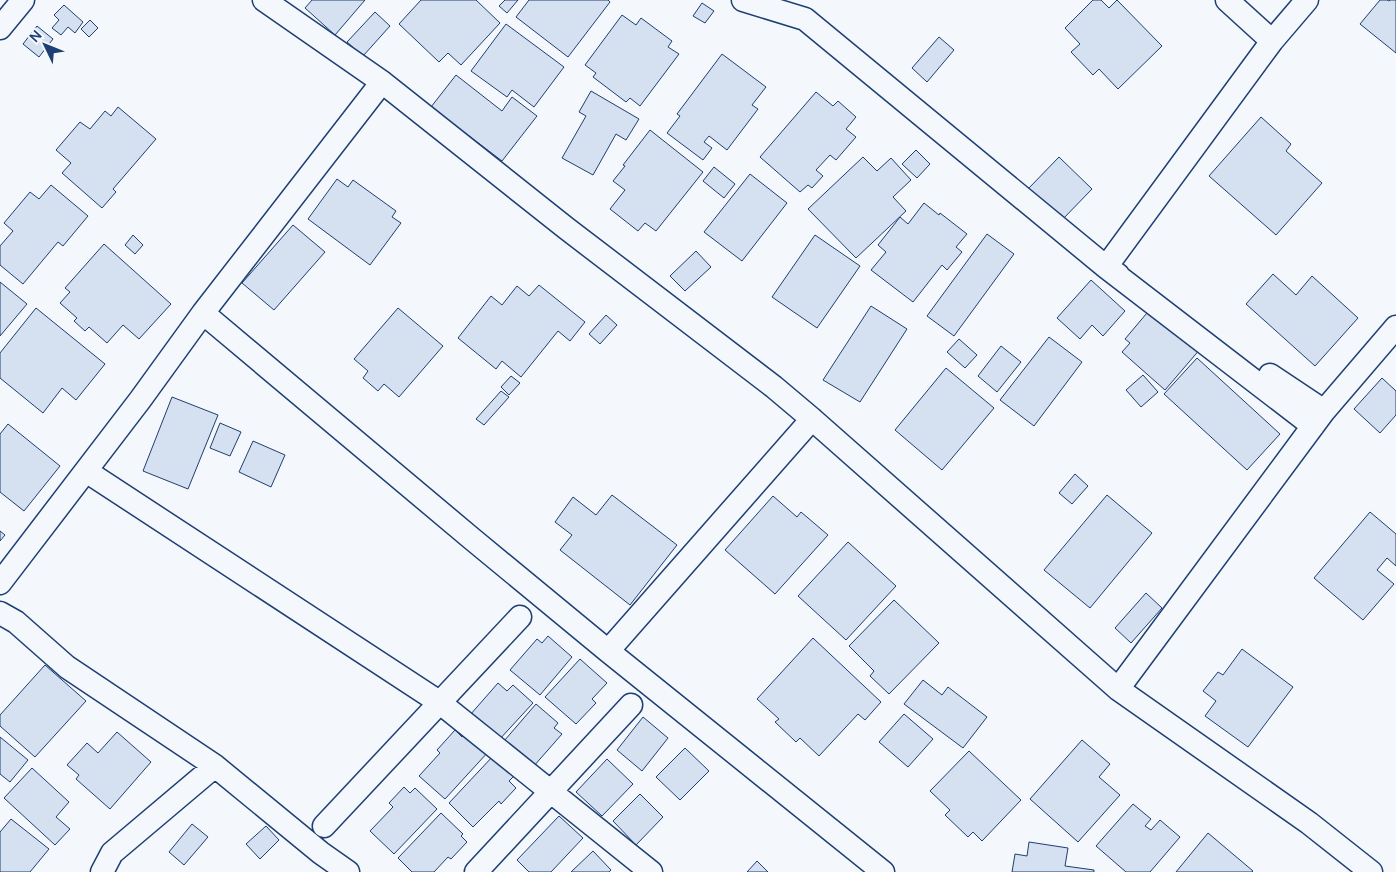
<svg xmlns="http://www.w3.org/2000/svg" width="1396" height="872" font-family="Manrope,sans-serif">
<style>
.building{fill:#d5e0f0;stroke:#1d3f73}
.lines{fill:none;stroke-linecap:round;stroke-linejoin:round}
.street-casing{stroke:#1d3f73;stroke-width:25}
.street{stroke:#f4f7fb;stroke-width:22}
</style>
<rect width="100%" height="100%" fill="#f4f7fb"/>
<path class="building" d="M 312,0 L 365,0 L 335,35 L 305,8 Z
M 421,0 L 476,0 L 500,23 L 461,65 L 448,53 L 439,62 L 399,24 Z
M 505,0 L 518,0 L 507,13 L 499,6 Z
M 529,0 L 608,0 L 610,2 L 568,57 L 516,17 Z
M 1093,0 L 1101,0 L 1109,8 L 1117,0 L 1162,46 L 1118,89 L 1099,69 L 1093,75 L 1071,52 L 1080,44 L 1065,28 Z
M 1380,0 L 1387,0 L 1389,1 L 1390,0 L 1396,0 L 1396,53 L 1360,24 Z
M 702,3 L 714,11 L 705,23 L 693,16 Z
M 64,5 L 83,22 L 75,33 L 68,27 L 61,35 L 52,28 L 59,20 L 54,15 Z
M 375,12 L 390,26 L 363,56 L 347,42 Z
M 622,15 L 636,25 L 641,18 L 672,41 L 668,47 L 679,54 L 640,106 L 630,98 L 626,102 L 593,77 L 596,73 L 585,65 Z
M 90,20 L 98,28 L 89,37 L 81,29 Z
M 506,24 L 564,67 L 534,107 L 512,90 L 507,97 L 471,71 Z
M 37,26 L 53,39 L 39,57 L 23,44 Z
M 939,37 L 954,50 L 927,82 L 912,68 Z
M 722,54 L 766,87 L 752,105 L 758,109 L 727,150 L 709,136 L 704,142 L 712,148 L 703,160 L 667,133 L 680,116 L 677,114 Z
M 456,75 L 502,111 L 512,97 L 537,116 L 502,161 L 431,107 Z
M 591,91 L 639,119 L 626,140 L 616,134 L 593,175 L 562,158 L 586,116 L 579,112 Z
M 816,92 L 833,106 L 838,101 L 856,117 L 846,129 L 856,137 L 836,160 L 830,155 L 816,170 L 823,176 L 812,188 L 808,185 L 800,192 L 760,157 Z
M 118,107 L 156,139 L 113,189 L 116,192 L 102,208 L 62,173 L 71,163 L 56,150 L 80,122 L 90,129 L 105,111 L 111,116 Z
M 1261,117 L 1291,144 L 1286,151 L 1322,183 L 1276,235 L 1209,176 Z
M 650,130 L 703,172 L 656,231 L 645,223 L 638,231 L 610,209 L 625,190 L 613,181 L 625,166 L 623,165 Z
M 916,150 L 930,164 L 917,178 L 902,164 Z
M 863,157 L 877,171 L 891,158 L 911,180 L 893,197 L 906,211 L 856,258 L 808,209 Z
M 1059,157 L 1092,189 L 1061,221 L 1028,189 Z
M 714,167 L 735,184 L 724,198 L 703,181 Z
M 750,174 L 787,203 L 742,261 L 704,232 Z
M 337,179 L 348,187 L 353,180 L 396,211 L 392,217 L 401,223 L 370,265 L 308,219 Z
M 51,185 L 88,216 L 63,246 L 58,242 L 23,284 L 0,265 L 0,246 L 13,231 L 4,223 L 30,192 L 39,199 Z
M 924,203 L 939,215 L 940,213 L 967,234 L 956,247 L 962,252 L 947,270 L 942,265 L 913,302 L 871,270 L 886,252 L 878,245 L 900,217 L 908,224 Z
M 293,225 L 325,252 L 274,310 L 242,283 Z
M 987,234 L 1014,254 L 954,336 L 927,316 Z
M 133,235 L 143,245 L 135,254 L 125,245 Z
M 815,235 L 860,266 L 817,328 L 772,297 Z
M 104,244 L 171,304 L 139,339 L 123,325 L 107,343 L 89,327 L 85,331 L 74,321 L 77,318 L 60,303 L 70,292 L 65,288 Z
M 696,251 L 711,267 L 685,291 L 670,276 Z
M 1273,274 L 1296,295 L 1312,276 L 1358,318 L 1315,366 L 1246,304 Z
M 1091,280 L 1125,311 L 1103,336 L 1092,325 L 1080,339 L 1057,318 Z
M 0,282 L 27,304 L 0,336 Z
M 539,285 L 585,322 L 570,341 L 558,331 L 521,377 L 502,361 L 496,369 L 458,338 L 491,296 L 502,305 L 517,286 L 529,296 Z
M 871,306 L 907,329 L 860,402 L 823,380 Z
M 1152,307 L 1201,348 L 1165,390 L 1122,352 L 1130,343 L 1125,339 Z
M 36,308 L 105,364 L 76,400 L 62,388 L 43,413 L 0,378 L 0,353 Z
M 398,308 L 443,346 L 399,397 L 384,384 L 378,391 L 363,378 L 368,371 L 354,359 Z
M 606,315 L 617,325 L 600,344 L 589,334 Z
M 1049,337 L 1082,362 L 1034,426 L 1000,400 Z
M 959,339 L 977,355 L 965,368 L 947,352 Z
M 1001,346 L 1021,362 L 997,392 L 978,376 Z
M 1197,358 L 1280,434 L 1247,470 L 1164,394 Z
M 946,368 L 994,408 L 942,470 L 895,430 Z
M 1143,375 L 1158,392 L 1141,407 L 1126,390 Z
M 511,376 L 520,383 L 509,395 L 501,387 Z
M 1382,378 L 1396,391 L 1396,415 L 1380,433 L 1354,409 Z
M 501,391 L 509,397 L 484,425 L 476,419 Z
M 172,397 L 218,415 L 188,489 L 143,471 Z
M 220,423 L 241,432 L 230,456 L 210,448 Z
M 8,424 L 60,466 L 24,511 L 0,492 L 0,434 Z
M 253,441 L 285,455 L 271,487 L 239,472 Z
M 1075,474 L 1088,486 L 1072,504 L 1059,493 Z
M 612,495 L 677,545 L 630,605 L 560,550 L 572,535 L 555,522 L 573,497 L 596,515 Z
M 1107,495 L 1152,533 L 1090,608 L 1044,570 Z
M 773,496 L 797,517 L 801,512 L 828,535 L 775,594 L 725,550 Z
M 1370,512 L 1396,534 L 1396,566 L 1387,558 L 1377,570 L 1394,584 L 1363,620 L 1314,578 Z
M 0,531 L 5,535 L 0,541 Z
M 848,542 L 896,586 L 846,640 L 798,596 Z
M 1146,593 L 1162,608 L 1131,643 L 1115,628 Z
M 894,600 L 939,643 L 889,694 L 870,676 L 874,671 L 849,646 Z
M 548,636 L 572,657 L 540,695 L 510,670 L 537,639 L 542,643 Z
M 813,638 L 881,702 L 865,720 L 858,714 L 819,756 L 800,738 L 796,742 L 775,722 L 779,719 L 757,699 Z
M 1242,649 L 1293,687 L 1248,747 L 1205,716 L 1216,701 L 1203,691 L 1218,672 L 1223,675 Z
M 580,659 L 607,683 L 592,699 L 596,703 L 576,724 L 545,697 Z
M 45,665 L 86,701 L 35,757 L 0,726 L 0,715 Z
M 923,680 L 942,695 L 948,687 L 987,717 L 963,748 L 904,704 Z
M 498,683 L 507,691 L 513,685 L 533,703 L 498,741 L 470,715 Z
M 536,704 L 558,723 L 554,728 L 562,734 L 533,767 L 504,741 Z
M 904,714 L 933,739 L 908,767 L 879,742 Z
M 643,717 L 668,738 L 642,771 L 617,750 Z
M 455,730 L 462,737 L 467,731 L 489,751 L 445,799 L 419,776 L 440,753 L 437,750 Z
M 117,732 L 151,762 L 110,809 L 76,779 L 79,775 L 67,765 L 87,743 L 98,753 Z
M 0,737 L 28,760 L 10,782 L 0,774 Z
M 1082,740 L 1110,764 L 1099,777 L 1120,795 L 1078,842 L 1030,799 Z
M 685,748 L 709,771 L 680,800 L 656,777 Z
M 969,751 L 1021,800 L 982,841 L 973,832 L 968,837 L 945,815 L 950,810 L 930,791 Z
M 494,755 L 515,775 L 509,781 L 516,788 L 501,804 L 499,801 L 473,827 L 449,803 Z
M 607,759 L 633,784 L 602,816 L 576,792 Z
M 32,768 L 69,802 L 56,817 L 70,829 L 55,845 L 4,798 Z
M 404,787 L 410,793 L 415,788 L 437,809 L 394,854 L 370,831 L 393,807 L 389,803 Z
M 640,794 L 663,817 L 636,845 L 613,821 Z
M 1133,804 L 1151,819 L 1145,826 L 1151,830 L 1160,820 L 1180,837 L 1150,872 L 1126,872 L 1096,846 Z
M 441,813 L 463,834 L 461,836 L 467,842 L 451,859 L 448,857 L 434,872 L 412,872 L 398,858 Z
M 559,816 L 583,838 L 551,872 L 529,872 L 517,860 Z
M 11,819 L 49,849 L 30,872 L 0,872 L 0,832 Z
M 192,824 L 208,837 L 184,865 L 169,852 Z
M 266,826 L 279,840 L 260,859 L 246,844 Z
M 1208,833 L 1253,871 L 1252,872 L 1176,872 Z
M 1029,842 L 1068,848 L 1065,866 L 1094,870 L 1094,872 L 1012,872 L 1015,854 L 1027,856 Z
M 593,851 L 611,870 L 609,872 L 571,872 Z
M 757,861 L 768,872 L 747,872 Z"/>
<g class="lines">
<g class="street-casing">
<path id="street" d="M 264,0 L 382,82 L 566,228 L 774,387 L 812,419 L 1118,689 L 1309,823 L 1371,872
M 743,0 L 805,19 L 1106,267 L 1313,426
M 1227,0 L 1272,41
M 0,28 L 23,0
M 1118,275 L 1106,267 L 1272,41 L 1307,0
M 203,313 L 471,538 L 608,651 L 883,872
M 1270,375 L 1324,411
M 86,471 L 439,702 L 651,872
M 0,583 L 140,400 L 203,313 L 382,82
M 0,613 L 16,622 L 67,667 L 215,766 L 321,853 L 348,872
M 608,651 L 812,419
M 1118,689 L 1324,411 L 1396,327
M 324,826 L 520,617
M 102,872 L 112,853 L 215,766
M 476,872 L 631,705"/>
</g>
<use href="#street" class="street"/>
</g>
<g transform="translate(45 45) rotate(313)" stroke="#f4f7fb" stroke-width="4" paint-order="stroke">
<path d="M0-4L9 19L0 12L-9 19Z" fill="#1d3f73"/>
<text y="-8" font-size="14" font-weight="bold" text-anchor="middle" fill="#1d3f73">N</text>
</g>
</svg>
